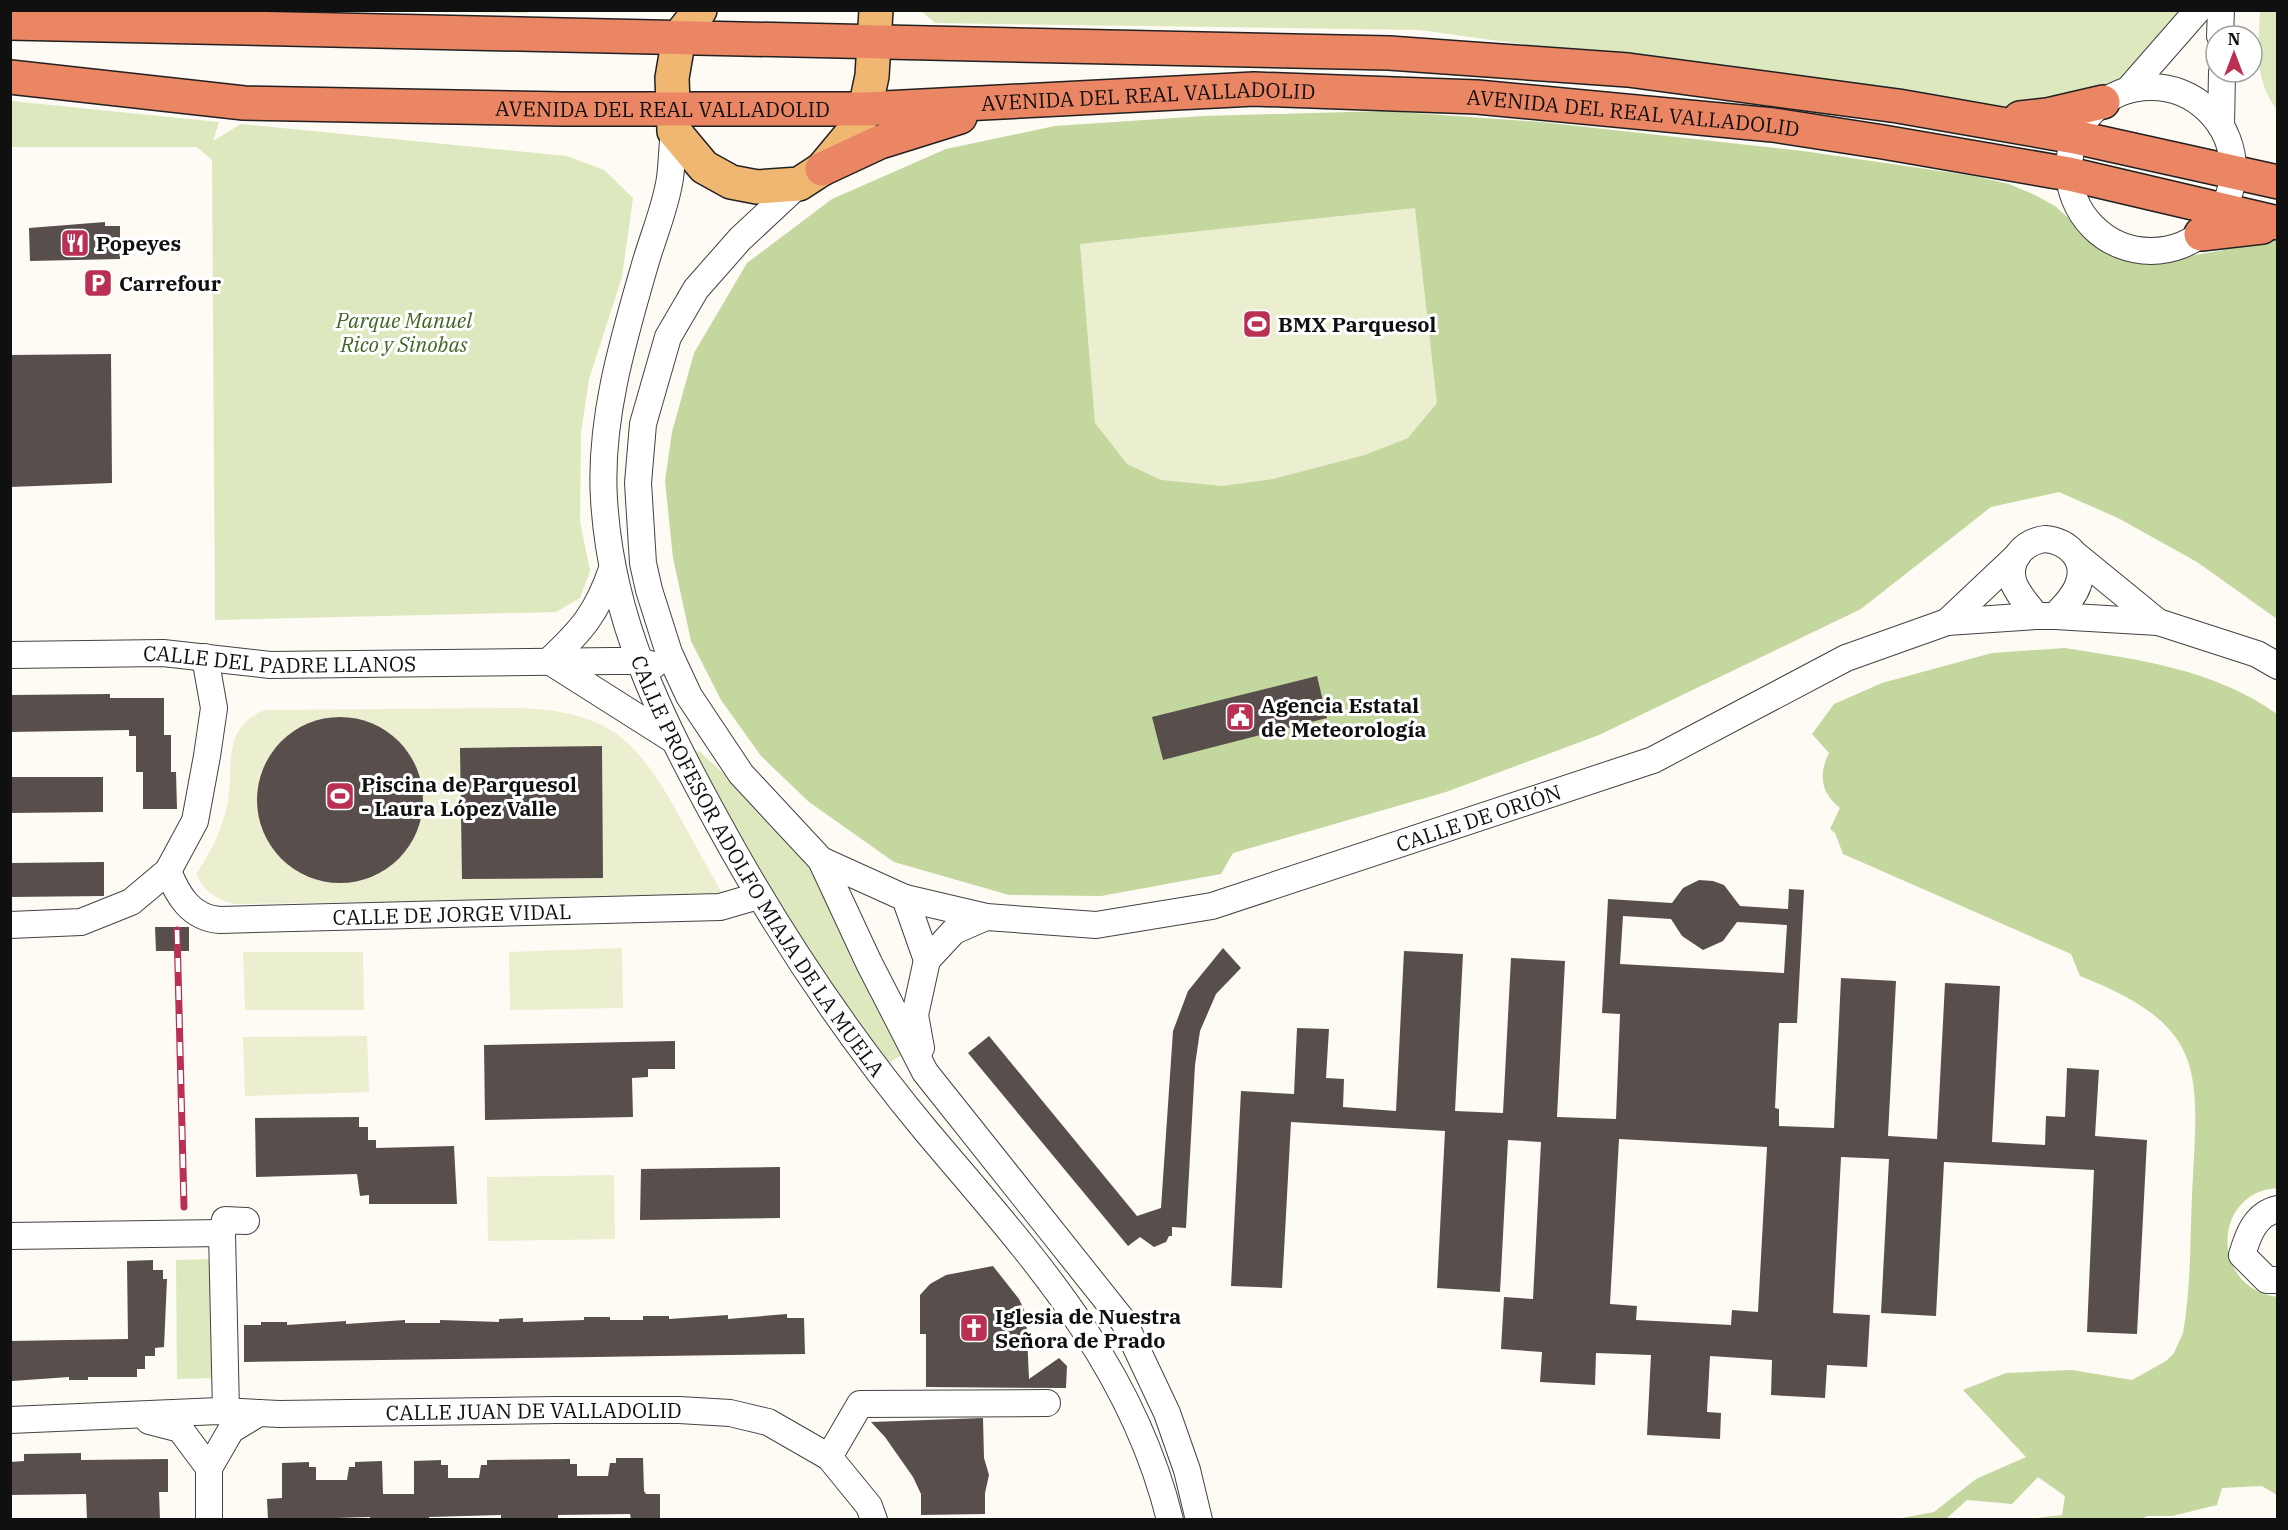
<svg xmlns="http://www.w3.org/2000/svg" width="2288" height="1530" font-family="'IBM Plex Serif',serif">
<style>
.green{fill:#dde8bf}
.forest{fill:#c4d79f}
.pitch{fill:#ebefd0}
.building{fill:#584f4d;fill-rule:evenodd}
.lines{fill:none;stroke-linecap:round;stroke-linejoin:round}
.minor-casing{stroke:#434343;stroke-width:28}
.major-casing{stroke:#212121;stroke-width:36}
.highway-casing{stroke:#212121;stroke-width:36}
.minor{stroke:#fff;stroke-width:26}
.major{stroke:#f0b772;stroke-width:33}
.highway{stroke:#eb8665;stroke-width:33}
.rail-casing{stroke:#b93053;stroke-width:7}
.rail{stroke:#fff;stroke-width:4.5;stroke-dasharray:14;stroke-linecap:butt}
.labels{text-anchor:middle;dominant-baseline:central;stroke-width:6;stroke-linejoin:round;paint-order:stroke}
.street-label{font-size:21px;fill:#101010;stroke:#fff}
.poi-label{font-size:21px;font-weight:bold;fill:#101010;stroke:#fff;text-anchor:start}
.park-label{font-size:21px;font-style:italic;fill:#3f6523;stroke:#fff}
</style>
<rect width="100%" height="100%" fill="#fefaf4"/>
<!-- green -->
<g class="green">
<path d="M526,11L527,13L367,11L526,10Z"/>
<path d="M921,11H2181L2119,81L2072,97L2001,111L1420,30L935,23Z"/>
<path d="M2260,11H2277V110C2254,80 2258,47 2260,11Z"/>
<path d="M11,101L219,122L213,141L241,124L567,156L604,170L633,198L622,277L589,379L581,433L580,521L590,571L580,598L556,612L215,620L212,160L197,147H11Z"/>
<path d="M699,751L761,808L816,874L873,1002L903,1054L889,1063L817,968L768,892L692,753Z"/>
<path d="M214,1259L217,1378L177,1379L176,1260Z"/>
</g>
<!-- forest -->
<g class="forest">
<path d="M1385,111L1541,122L1803,151L1974,176L2009,184L2035,195L2055,206L2102,248L2120,258L2140,262H2155L2224,250L2256,238L2277,241V619L2197,562L2118,518L2059,492L1991,507L1861,609L1599,735L1446,792L1233,853L1221,874L1101,896L1009,895L894,862L809,802L761,756L721,700L691,641L673,558L665,481L672,432L694,353L747,263L832,199L946,149L1055,126L1204,116Z"/>
<path d="M2065,648C2140,660 2214,669 2277,714V1188C2212,1192 2210,1288 2277,1297V1495L2262,1486L2222,1488L2217,1505L2172,1516H2147L2140,1520L2028,1519L2062,1515L2065,1496L2038,1477L2012,1504L1967,1500L1946,1519H1896L1934,1512L1976,1479L2026,1457L1963,1390L2006,1373L2072,1370L2132,1380L2166,1361L2174,1353L2183,1333C2191,1288 2190,1241 2192,1196C2198,1072 2210,1027 2080,976L2071,954L1843,854L1835,833L1830,829L1840,808C1821,793 1818,775 1829,753L1812,734L1834,704L1882,683L1992,653Z"/>
</g>
<!-- pitch -->
<g class="pitch">
<path d="M1415,208L1437,403L1408,438L1365,455L1273,479L1222,486L1161,480L1127,464L1095,423L1080,244Z"/>
<path d="M521,708C610,712 637,740 678,814C693,841 708,868 723,895L721,898L233,904C214,898 205,891 196,874C210,853 222,831 227,806C235,768 220,727 265,710Z"/>
<path d="M622,948L623,1008L510,1010L509,952Z"/>
<path d="M243,952H363L364,1010H245Z"/>
<path d="M367,1036L369,1092L245,1096L243,1037Z"/>
<path d="M614,1175L615,1239L488,1241L487,1177Z"/>
</g>
<!-- building -->
<g class="building">
<path d="M105,222V226H120V259L30,261L29,228Z"/>
<path d="M111,354L112,483L10,487V355Z"/>
<path d="M1317,676L1327,718L1163,760L1152,717Z"/>
<path d="M110,694V698H164V735H171V772H176L177,809H143V772H136V736H129V730L10,732V695Z"/>
<circle cx="340" cy="800" r="83"/>
<path d="M602,746L603,878L462,879L460,748Z"/>
<path d="M10,777H103V812L10,813Z"/>
<path d="M104,862V896L10,897V863Z"/>
<path d="M1699,880L1713,881L1724,885L1740,906L1788,909L1789,889L1804,890L1797,1023H1779L1775,1108L1779,1109V1126L1834,1128L1841,978L1896,981L1888,1136L1937,1139L1945,983L2000,986L1992,1142L2045,1145L2046,1116L2065,1117L2067,1068L2099,1070L2095,1136L2147,1140L2137,1334L2087,1332L2094,1170L1944,1162L1936,1316L1881,1313L1889,1159L1841,1157L1833,1313L1870,1315L1867,1367L1827,1365L1825,1398L1771,1395L1772,1360L1710,1356L1707,1412L1721,1413L1720,1439L1647,1435L1651,1355L1596,1353L1595,1385L1540,1382L1542,1352L1501,1349L1504,1297L1533,1299L1541,1142L1508,1140L1500,1292L1437,1288L1445,1131L1291,1122L1282,1288L1231,1286L1241,1091L1294,1094L1297,1028L1329,1029L1326,1078L1344,1079L1343,1107L1396,1111L1404,951L1463,954L1455,1111L1503,1113L1511,958L1565,961L1557,1117L1616,1119L1620,1014L1602,1013L1608,899L1672,903L1683,888ZM1623,916L1671,919L1682,936L1703,950L1723,941L1737,922L1787,925L1784,973L1620,964ZM1619,1139L1767,1147L1758,1312L1732,1310L1731,1325L1636,1320L1637,1306L1610,1304Z"/>
<path d="M155,927H189V951H156Z"/>
<path d="M1223,948L1241,968L1216,994L1200,1031L1195,1065L1186,1228L1172,1227V1236H1169L1166,1242L1154,1247L1140,1237L1128,1246L968,1053L989,1036L1137,1216L1161,1208L1173,1031L1188,991Z"/>
<path d="M675,1041V1069H648V1077L632,1078L633,1117L485,1120L484,1045Z"/>
<path d="M359,1117V1127H368V1140H376V1148L454,1146L457,1204H369V1195L360,1196L357,1174L256,1177L255,1118Z"/>
<path d="M780,1167V1218L640,1220L641,1169Z"/>
<path d="M153,1260V1270H163V1279H167L164,1347L155,1348V1356H145V1369H137V1377H88V1380H69V1377L12,1381L10,1341L128,1339L127,1261Z"/>
<path d="M993,1266L1019,1299L1026,1314L1029,1379L1059,1358L1067,1366L1066,1388L926,1387V1334H920V1295L930,1284L946,1275Z"/>
<path d="M787,1314V1318H804L805,1354L244,1362V1325H261V1322H287V1325L346,1321V1324L405,1320V1323H440V1320L499,1322V1319L523,1318V1322L584,1320V1317H610V1320H643V1316H669V1319L728,1315V1319Z"/>
<path d="M983,1418L984,1458L989,1475L985,1493V1514L921,1515V1494L913,1477L885,1437L871,1422Z"/>
<path d="M81,1453V1460L168,1459V1492H159L160,1520H87L86,1494L10,1495V1462L24,1461V1454Z"/>
<path d="M616,1458H643L644,1491L646,1494H660V1520H631L630,1514L558,1515V1520H501V1515L429,1517V1520H370V1517L268,1520L267,1499L282,1498V1463L309,1462V1467H316V1480H347L349,1467H355V1462L382,1461L383,1494H414V1461L441,1460V1465H448V1478H479L481,1465H487V1460L570,1459V1464H577V1476H608L610,1463H616Z"/>
</g>
<g class="lines">
<!-- minor casing -->
<g class="minor-casing">
<g id="minor">
<path d="M2220,36L2221,10"/>
<circle cx="2151" cy="169" r="82"/>
<path d="M2128,90L2198,10"/>
<path d="M2221,126L2222,72"/>
<path id="s1" d="M674,131C672,147 672,163 670,178C666,206 654,234 646,261C624,337 599,419 604,499C611,620 660,717 717,821C777,931 847,1036 927,1132C1029,1253 1131,1361 1170,1520"/>
<path d="M799,184L740,239L696,289L668,337L643,424L638,483L643,563L649,590L669,653L689,696L741,774L821,860L869,963L925,1072L1124,1322L1167,1413L1187,1470L1199,1520"/>
<path d="M2045,539C2068,541 2088,560 2078,585C2074,597 2064,606 2055,616H2036C2029,606 2019,596 2014,584C2006,561 2023,542 2045,539Z"/>
<path d="M2076,555L2158,622"/>
<path d="M2055,616L2158,622L2257,654L2278,666"/>
<path d="M1947,622L2017,556"/>
<path id="s2" d="M10,655L163,653L270,665L612,661H638L654,665"/>
<path d="M549,661L672,739"/>
<path d="M549,661C582,630 597,613 612,569"/>
<path id="s3" d="M821,860L905,898L986,917L1096,925L1212,906L1653,760L1846,658L1947,622L2036,616"/>
<path id="s4" d="M168,871C178,896 191,918 220,920L720,907L758,896"/>
<path d="M905,898L927,960"/>
<path d="M10,925L81,922L131,902L168,871L195,821L207,756L214,708L205,657"/>
<path d="M921,1048L915,1015L927,960L954,931L986,917"/>
<path d="M2278,1209C2255,1214 2248,1235 2242,1255L2267,1280H2278"/>
<path d="M10,1236L222,1233"/>
<path d="M226,1411L222,1233L225,1220L246,1221"/>
<path id="s5" d="M10,1420L219,1411L279,1414L556,1410H679L730,1413L768,1422L829,1457L869,1506L874,1520"/>
<path d="M149,1421L180,1429L209,1468"/>
<path d="M829,1457L860,1404L1047,1403"/>
<path d="M209,1520V1468L231,1430L259,1413"/>
</g>
</g>
<!-- major casing -->
<g class="major-casing">
<path id="major" d="M700,10L679,37L672,78L674,131L704,167L731,182L757,187L799,184L822,169L857,127L865,109L872,76L876,10"/>
</g>
<!-- highway casing -->
<g class="highway-casing">
<g id="highway">
<path d="M10,23L1389,53L1628,70L1898,106L2075,137L2278,182"/>
<path id="s6" d="M10,77L244,103L563,109H865L1254,89L1477,97L1773,125L1883,142L2069,174L2278,223"/>
<path d="M2020,118L2047,115L2103,102"/>
<path d="M822,169L880,142L960,117"/>
<path d="M2201,234L2262,227"/>
</g>
</g>
<!-- minor -->
<use href="#minor" class="minor"/>
<!-- major -->
<use href="#major" class="major"/>
<!-- highway -->
<use href="#highway" class="highway"/>
<!-- rail casing -->
<g class="rail-casing">
<path id="rail" d="M177,930L184,1207"/>
</g>
<!-- rail -->
<use href="#rail" class="rail"/>
</g>
<!-- icons -->
<defs>
<g id="restaurant-square" transform="scale(1.5)"><rect x="-9" y="-9" width="18" height="18" rx="4" fill="#b93053" stroke="#fff"/><path d="M-5-6h1v4h1v-4h1v4h1v-4h1v5L-1.5 .5V6h-2V.5L-5-1ZM5-6V6H3V1.5H1.5Q1.5-4 5-6Z" fill="#fff"/></g>
<g id="parking-square" transform="scale(1.5)"><rect x="-9" y="-9" width="18" height="18" rx="4" fill="#b93053" stroke="#fff"/><path d="M-3.5-5.5H1a3.5 3.5 0 0 1 0 7H-1V5.5H-3.5ZM-1-3.4V-.6H.8a1.4 1.4 0 0 0 0-2.8Z" fill="#fff"/></g>
<g id="stadium-square" transform="scale(1.5)"><rect x="-9" y="-9" width="18" height="18" rx="4" fill="#b93053" stroke="#fff"/><path d="M0-5a6.5 5 0 1 0 0 10a6.5 5 0 1 0 0-10ZM-3.5-1.8h7v3.6h-7Z" fill="#fff"/></g>
<g id="civic-square" transform="scale(1.5)"><rect x="-9" y="-9" width="18" height="18" rx="4" fill="#b93053" stroke="#fff"/><path d="M-.6-6.5H3V-4.5H.6V-3L4-1V1h2V6H-6V1h2V-1L-.6-3ZM-1.2 2.5V6h2.4V2.5Z" fill="#fff"/></g>
<g id="church-square" transform="scale(1.5)"><rect x="-9" y="-9" width="18" height="18" rx="4" fill="#b93053" stroke="#fff"/><path d="M-1.2-6h2.4v3.5h3.3v2.4h-3.3V6h-2.4V-.1h-3.3v-2.4h3.3Z" fill="#fff"/></g>
</defs>
<g fill-rule="evenodd">
<use href="#restaurant-square" x="75" y="243"/>
<use href="#parking-square" x="98" y="283"/>
<use href="#stadium-square" x="1257" y="324"/>
<use href="#civic-square" x="1240" y="717"/>
<use href="#stadium-square" x="340" y="796"/>
<use href="#church-square" x="974" y="1328"/>
</g>
<g class="labels">
<!-- street labels -->
<g class="street-label">
<text stroke="none"><textPath href="#s6" startOffset="1140">AVENIDA DEL REAL VALLADOLID</textPath></text>
<text stroke="none"><textPath href="#s6" startOffset="654">AVENIDA DEL REAL VALLADOLID</textPath></text>
<text stroke="none"><textPath href="#s6" startOffset="1626">AVENIDA DEL REAL VALLADOLID</textPath></text>
<text stroke="none"><textPath href="#s2" startOffset="270">CALLE DEL PADRE LLANOS</textPath></text>
<text stroke="none"><textPath href="#s3" startOffset="684">CALLE DE ORIÓN</textPath></text>
<text stroke="none"><textPath href="#s1" startOffset="780">CALLE PROFESOR ADOLFO MIAJA DE LA MUELA</textPath></text>
<text stroke="none"><textPath href="#s4" startOffset="308">CALLE DE JORGE VIDAL</textPath></text>
<text stroke="none"><textPath href="#s5" startOffset="524">CALLE JUAN DE VALLADOLID</textPath></text>
</g>
<!-- poi labels -->
<g class="poi-label">
<text x="96" y="243">Popeyes</text>
<text x="119" y="283">Carrefour</text>
<text x="1278" y="324">BMX Parquesol</text>
<text x="1261" y="705">Agencia Estatal<tspan x="1261" dy="24">de Meteorología</tspan></text>
<text x="361" y="784">Piscina de Parquesol<tspan x="361" dy="24">- Laura López Valle</tspan></text>
<text x="995" y="1316">Iglesia de Nuestra<tspan x="995" dy="24">Señora de Prado</tspan></text>
</g>
<!-- park labels -->
<g class="park-label">
<text x="404" y="320">Parque Manuel<tspan x="404" dy="24">Rico y Sinobas</tspan></text>
</g>
</g>
<!-- border -->
<rect width="2288" height="1530" fill="none" stroke="#101010" stroke-width="24"/>
<!-- north arrow -->
<g transform="translate(2234 54)"><circle r="28" fill="#ffffff" stroke="#9f9f9f" stroke-width="1.5"/>
<path d="M0-4.5L10 22L0 15L-10 22Z" fill="#b93053"/>
<text y="-9" font-size="16" font-weight="bold" text-anchor="middle" fill="#101010">N</text>
</g>
</svg>
